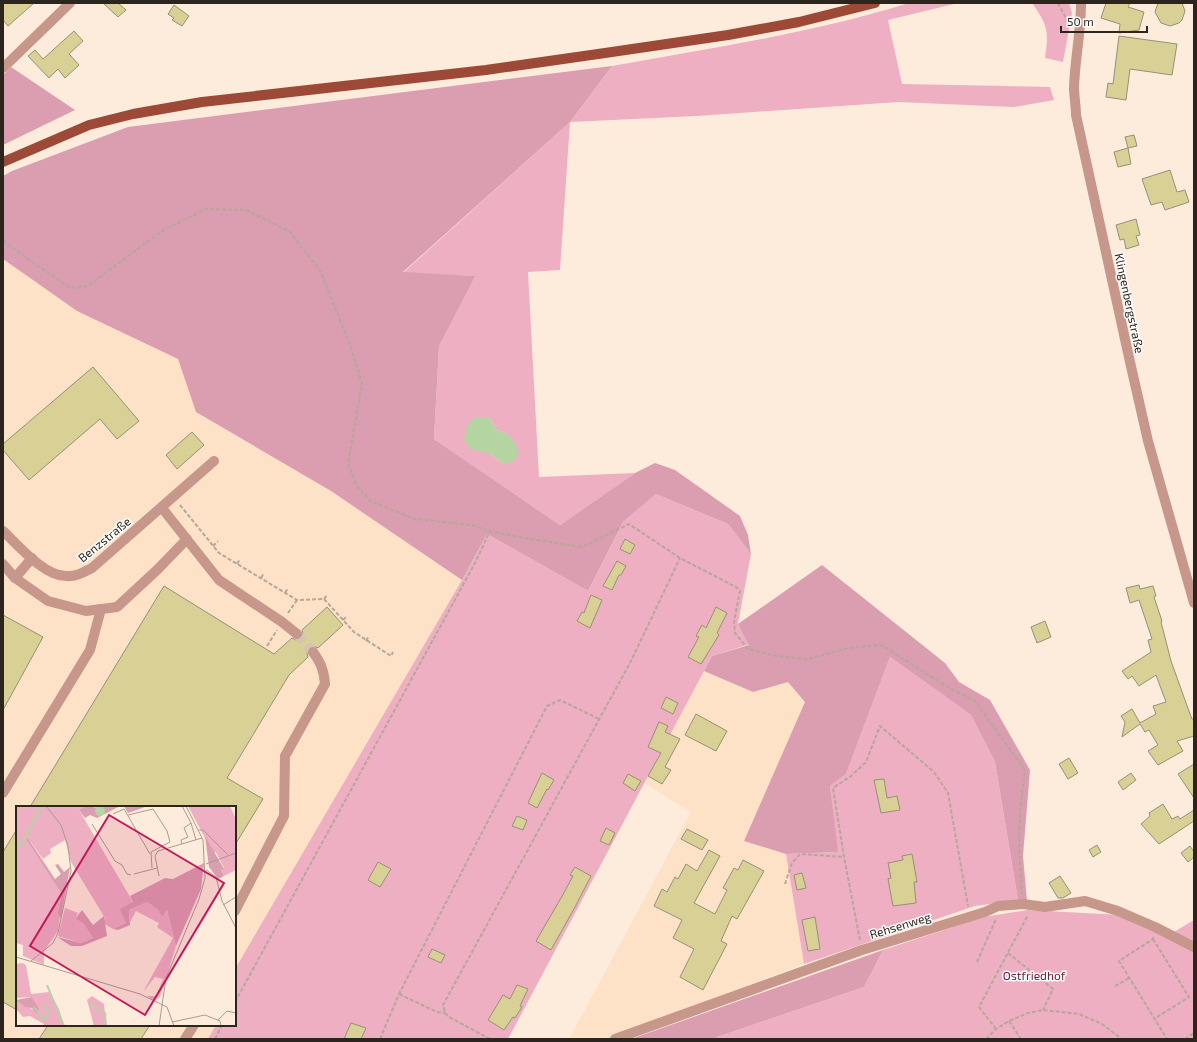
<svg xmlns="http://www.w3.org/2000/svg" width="1197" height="1042" font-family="'Exo 2',sans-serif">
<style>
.built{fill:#fde2c7}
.green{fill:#edafc1;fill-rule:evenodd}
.forest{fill:#db9db0}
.water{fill:#b4d5a2}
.building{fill:#d9d096;stroke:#959178}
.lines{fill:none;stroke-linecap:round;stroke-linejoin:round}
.minor-tunnel{stroke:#d3c4b5;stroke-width:10;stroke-dasharray:10 5;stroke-linecap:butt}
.path{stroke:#b5a89a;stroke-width:2;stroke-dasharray:4 2;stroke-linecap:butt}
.minor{stroke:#c7978b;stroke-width:10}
.major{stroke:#9d4937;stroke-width:10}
.labels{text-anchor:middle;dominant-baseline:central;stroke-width:3;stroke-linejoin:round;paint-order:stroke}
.street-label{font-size:12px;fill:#2c251d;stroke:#fdfdfd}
.park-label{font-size:12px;fill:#631b38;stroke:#fdfdfd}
.inset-river{fill:none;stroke:#b4d5a2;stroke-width:2}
.inset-road{fill:none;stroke:#a99c8f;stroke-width:1}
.view{fill:#c2185b;fill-opacity:0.15;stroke:#c2185b;stroke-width:2}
.inset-edge{fill:none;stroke:#2c251d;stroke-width:2}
</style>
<rect width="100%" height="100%" fill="#fdecdb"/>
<!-- built -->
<g class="built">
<path d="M3,259L77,311L178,359L196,412L331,491L462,580L235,969V807H17V1025H216L208,1039H3Z"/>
<path d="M704,671L753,692L788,682L805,702L744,841L786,854L804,964L608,1039H569L691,812L644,783Z"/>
</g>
<!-- green -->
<g class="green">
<path d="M909,3H958L888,20L902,84L1050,87L1054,100L1014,107L898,102L697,116L570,122L560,270L528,272L539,477L635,473L560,525L434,439L439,346L474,276L403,273L570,122L612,66C712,48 812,33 909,3ZM489,418L497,430L508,434L504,464L490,454Z"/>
<path d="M1032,3H1069L1072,13L1063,62L1045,58C1049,31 1048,26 1032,3Z"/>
<path d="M656,494L728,524L751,554L738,624L750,644L712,656L508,1039H208L216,1025H235V969L462,580L487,534L588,591L623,522Z"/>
<path d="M890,657L971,715L995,762L1018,900L975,906L804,964L786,854L837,852L830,786L846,774Z"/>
<path d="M1028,910L1140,916L1174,932L1194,920V1039H716L717,1037L864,987L883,950L984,917Z"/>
</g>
<!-- forest -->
<g class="forest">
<path d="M612,66L570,122L403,272L475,276L439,346L434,439L560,525L635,473L655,463L675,470L740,516L748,535L751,554L728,524L656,494L623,522L588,591L487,534L462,580L331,491L196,412L178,359L77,311L3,259V176L12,171L128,127Z"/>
<path d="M11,67L75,110L3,145V75Z"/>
<path d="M822,565L945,663L959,682L990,700L1030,770L1023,856L1027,901L1018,900L995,762L971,715L890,657L846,774L830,786L838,852L786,854L744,841L805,702L788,682L753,692L704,671L712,656L749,645L738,624Z"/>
<path d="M883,950L864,987L717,1037L716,1039H631Z"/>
</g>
<!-- water -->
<path class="water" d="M475,417L489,418L497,430L508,434L518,448L516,460L504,464L490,454L471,449L464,440L467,426Z"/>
<!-- building -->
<g class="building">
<path d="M3,3H34L8,26L3,20Z"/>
<path d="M103,3H118L126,10L118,17Z"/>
<path d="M1106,3H1130L1128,7L1144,12L1139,30L1119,33L1120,24L1101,18Z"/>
<path d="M1158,3H1182L1185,11L1182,20L1179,23L1170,26L1161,23L1155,12Z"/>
<path d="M174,5L189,16L182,26L172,20L174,18L168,14Z"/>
<path d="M74,31L83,41L69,54L79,65L65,78L58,69L49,78L28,56L35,50L43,59Z"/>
<path d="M1119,36L1177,44L1172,75L1130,69L1126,100L1106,97L1108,83L1113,84Z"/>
<path d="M1134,135L1137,146L1128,148L1125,137Z"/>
<path d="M1128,148L1131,164L1118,167L1114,152Z"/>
<path d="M1170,170L1177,192L1185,190L1189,202L1165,210L1162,202L1151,205L1142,179Z"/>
<path d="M1136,219L1140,235L1136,236L1139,245L1126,249L1124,239L1120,240L1116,225Z"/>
<path d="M93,367L139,421L117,439L100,419L29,480L3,450V444Z"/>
<path d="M192,432L204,445L177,469L166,455Z"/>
<path d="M625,539L635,545L630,554L620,549Z"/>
<path d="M617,561L626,566L621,575H619L612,590L603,586Z"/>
<path d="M1139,585L1140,589L1153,586L1156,596L1154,597L1162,621L1161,622L1171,661L1190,714L1192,719H1194V736L1177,741L1183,751L1158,765L1148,751L1158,745L1149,730L1145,732L1140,724L1122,737L1125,722L1121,716L1132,709L1140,723L1156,714L1153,706L1166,702L1156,675L1139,686L1132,676L1128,679L1122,671L1151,652L1148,640L1152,639L1139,600L1130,603L1126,588Z"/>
<path d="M164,586L274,654L292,638L296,640L302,638L303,635L302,630L327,607L343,625L318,648L313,646L307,649V653L308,657L289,675L227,778L263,799L235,845V807H30Z"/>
<path d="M591,595L602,600L590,628L577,621L582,612L584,613Z"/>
<path d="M716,607L727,613L717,633L719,635L701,664L688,657L699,637L696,636L702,625L706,628Z"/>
<path d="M3,615L43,637L3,710Z"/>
<path d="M1045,621L1051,637L1037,643L1031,627Z"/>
<path d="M666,697L678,703L673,714L661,708Z"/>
<path d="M696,714L727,731L716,751L685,735Z"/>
<path d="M659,722L668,726L665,732L680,739L665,767L671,770L662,784L648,776L661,753L648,747Z"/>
<path d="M1069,758L1078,773L1068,779L1059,764Z"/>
<path d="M1194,764V798L1178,774Z"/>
<path d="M542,773L554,780L548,790L547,789L537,808L528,803Z"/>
<path d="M1131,773L1136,780L1123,790L1118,782Z"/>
<path d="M628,774L641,781L635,791L623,783Z"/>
<path d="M884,779L887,798L897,796L900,810L881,813L874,780Z"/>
<path d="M1163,804L1172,819L1178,816L1180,819L1194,810V821L1159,844L1141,824L1150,816L1149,813Z"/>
<path d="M517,816L527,820L523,830L512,826Z"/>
<path d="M606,828L615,833L609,845L600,841Z"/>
<path d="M17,829V1010L3,1002V852Z"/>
<path d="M687,829L708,840L702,850L681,839Z"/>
<path d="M1097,845L1101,852L1093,857L1089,850Z"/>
<path d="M1190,846L1194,852V857L1188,862L1181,853Z"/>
<path d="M709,850L720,856L694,903L715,914L727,890L723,888L734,868L738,870L743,860L764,871L737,919L732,916L721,941L727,944L703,990L680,977L694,949L673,938L682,920L654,906L662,889L667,892L675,877L678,879L686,864L697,871Z"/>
<path d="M912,854L917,882H914L916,903L893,906L888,879L891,878L888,863L903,860L902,856Z"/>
<path d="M378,862L391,869L380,887L368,880Z"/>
<path d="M575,867L591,876L575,907L551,950L536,941L561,898L573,876L570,875Z"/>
<path d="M802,873L806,888L797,890L794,875Z"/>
<path d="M1060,876L1071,893L1063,898H1058L1049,883Z"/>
<path d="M815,917L820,949L808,951L802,920Z"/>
<path d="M432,949L445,955L441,963L428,957Z"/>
<path d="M517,985L528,989L520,1006L522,1007L515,1018L513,1017L504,1030L488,1020L503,995L510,999Z"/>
<path d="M351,1023L366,1028L361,1039H344Z"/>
<path d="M48,1025H150L141,1039H39Z"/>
</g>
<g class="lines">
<!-- minor-tunnel -->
<path class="minor-tunnel" d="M297,634L313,652"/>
<!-- path -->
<g class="path">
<path d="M1058,3L1069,24"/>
<path d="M3,240L7,244L70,288L88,286L162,231L206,209L246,210L289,231L320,270L350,345L362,383L348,464L357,486L370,501L415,519L472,525L490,531L518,537L582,547L629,524L680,558L736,587L740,591L734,622L735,633L748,649L776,656L808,659L849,648L881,645L948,687L975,701L1025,770L1020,812L1019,849L1022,894"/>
<path d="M180,505L219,553L297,600L324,599L354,632L391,656L393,652"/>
<path d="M213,546L218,541"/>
<path d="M237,564L240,559"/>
<path d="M261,578L264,573"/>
<path d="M285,593L288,588"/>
<path d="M324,599L327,595"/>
<path d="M288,613L297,600"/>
<path d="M343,620L346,617"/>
<path d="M366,641L369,636"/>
<path d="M267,646L277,630"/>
<path d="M785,884L792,863L800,854L844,857"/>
<path d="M1153,937V939L1119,961L1167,1039"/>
<path d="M1153,939L1189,997L1154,1019"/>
<path d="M860,940L844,857L833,788L851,776L866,762L880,726L934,772L948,793L968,906"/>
<path d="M1008,953L1053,989L1043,1010"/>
<path d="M977,962L996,919"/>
<path d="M1115,986L1129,978"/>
<path d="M399,994L437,1012L445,1013"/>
<path d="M235,1002L475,563L490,531"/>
<path d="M1009,1021L1021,1039"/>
<path d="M996,1029L979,1007L1028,915"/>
<path d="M215,1039L222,1025"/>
<path d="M380,1039L399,994L547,706L560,700L599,719"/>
<path d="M490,1039L449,1017L445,1013L443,1005L631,661L680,558"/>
<path d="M986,1039L996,1029L1009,1021L1028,1013L1043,1010L1079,1014L1102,1024L1122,1039"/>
<path d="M1185,1039L1194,1033"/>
</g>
<!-- minor -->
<g class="minor">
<path d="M1081,3C1081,31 1075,59 1074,87C1074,96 1076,106 1076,115L1130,362L1148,441L1194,603"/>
<path d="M3,68L70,3"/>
<path d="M162,508L219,580L282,622L297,634"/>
<path d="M3,531C18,545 44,576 66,576C76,577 84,572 92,568L214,461"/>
<path d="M3,564L15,578L48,601L86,611L117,607L157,570L187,539"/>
<path d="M15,578L32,558"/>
<path d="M3,793L90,650L101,609"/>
<path d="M235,911L284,816L285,756L325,684C324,671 321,663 313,652"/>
<path d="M185,1039L194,1025"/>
<path d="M615,1039L862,950L985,912L998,906L1023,904L1045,907L1085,901L1118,911L1155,927L1194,947"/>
</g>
<!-- major -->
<path class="major" d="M3,162L89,125L133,114L202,102L486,70L605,53L728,35L799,22L875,3"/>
</g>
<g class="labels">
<!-- street labels -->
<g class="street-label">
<text transform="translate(1130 303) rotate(78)">Klingenbergstraße</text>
<text transform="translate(104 539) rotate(-39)">Benzstraße</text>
<text transform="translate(900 925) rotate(-17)">Rehsenweg</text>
</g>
<!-- park labels -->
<g class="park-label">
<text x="1034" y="975">Ostfriedhof</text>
</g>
</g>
<!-- overview -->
<g transform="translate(16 806)">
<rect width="220" height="220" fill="#fdecdb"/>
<path d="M0,0H69L63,4L117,96L109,111L110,117L97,123L87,117L89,112L55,56L49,34L34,43L35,47L27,53L11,31L10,33L47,88L42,125L28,145V159L7,150V139L0,137ZM172,0H214L220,13V64L208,70L205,64L208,62L200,46L197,47ZM131,96L141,103L146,111L151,104L160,140L144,191L138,195L131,190H140L147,173L139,171L127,186L157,132L141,121L143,117L120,105L114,116L113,104ZM49,102L62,107L59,113L67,117L77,132L65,137L42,130ZM6,157L10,159L15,188L33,186L43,203L48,220H27L28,218L14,210L7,211L0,203V194L18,204L23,202L16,191L0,192V158ZM76,190L88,198L90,219L78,220L71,194Z" fill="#edafc1"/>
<path d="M69,0L84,2L82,0H104L81,12L74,9L69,12L63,4ZM108,0H132L112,7ZM189,30L208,63L205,64L208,70L202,73L193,61ZM11,31L39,73L45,68L39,59L42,58L48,66L54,61L45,112L42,107L46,88L10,33ZM188,57L185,83L160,140L151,104L146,111L141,103L131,96L113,104L114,119L102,124L97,123L110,117L104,103L117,96L114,90L149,72L157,73ZM66,104L77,119L88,110L91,130L66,140H55L41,131L65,137L77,132L67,117L59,113ZM16,191L23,202L21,208L16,202L9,201L0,194Z" fill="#db9db0"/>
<path d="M79 5a5 5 0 1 1 10 0a5 5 0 1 1-10 0Z" fill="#b4d5a2"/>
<path class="inset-river" d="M0,43L10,31L24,2M31,179L48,220M73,197L89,207L90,219M18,201L28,214L33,207L27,198"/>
<path class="inset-road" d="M166,0L175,17M97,8L108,3L134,48M112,9L137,3L151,25L154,36L135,46L136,62M76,18L99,55L106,59L111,68L115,69M183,24H187L213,50M166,38L165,34L172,31L168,22L175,17L180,34M190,58L220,47M190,64L200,71L206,95L220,122M118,68L141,62M143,70L139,50L142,45L186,32M207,99L220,91M0,151L124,188L151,201L158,220M15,155L37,137L42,127L55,65L52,40L45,19L30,0M202,214L211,205L220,207M156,216L189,209L204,215L205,220M143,220L150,172L183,93L189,72L187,34L170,0"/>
<path class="view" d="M93,9L208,77L129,209L14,140Z"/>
<rect width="220" height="220" class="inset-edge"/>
</g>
<!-- border -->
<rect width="1197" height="1042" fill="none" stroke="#2c251d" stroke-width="8"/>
<!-- scale -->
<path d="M1061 26v6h86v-6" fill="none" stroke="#2c251d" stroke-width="2"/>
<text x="1067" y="26" font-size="12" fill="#2c251d" stroke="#fdfdfd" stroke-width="3" paint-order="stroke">50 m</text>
</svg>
